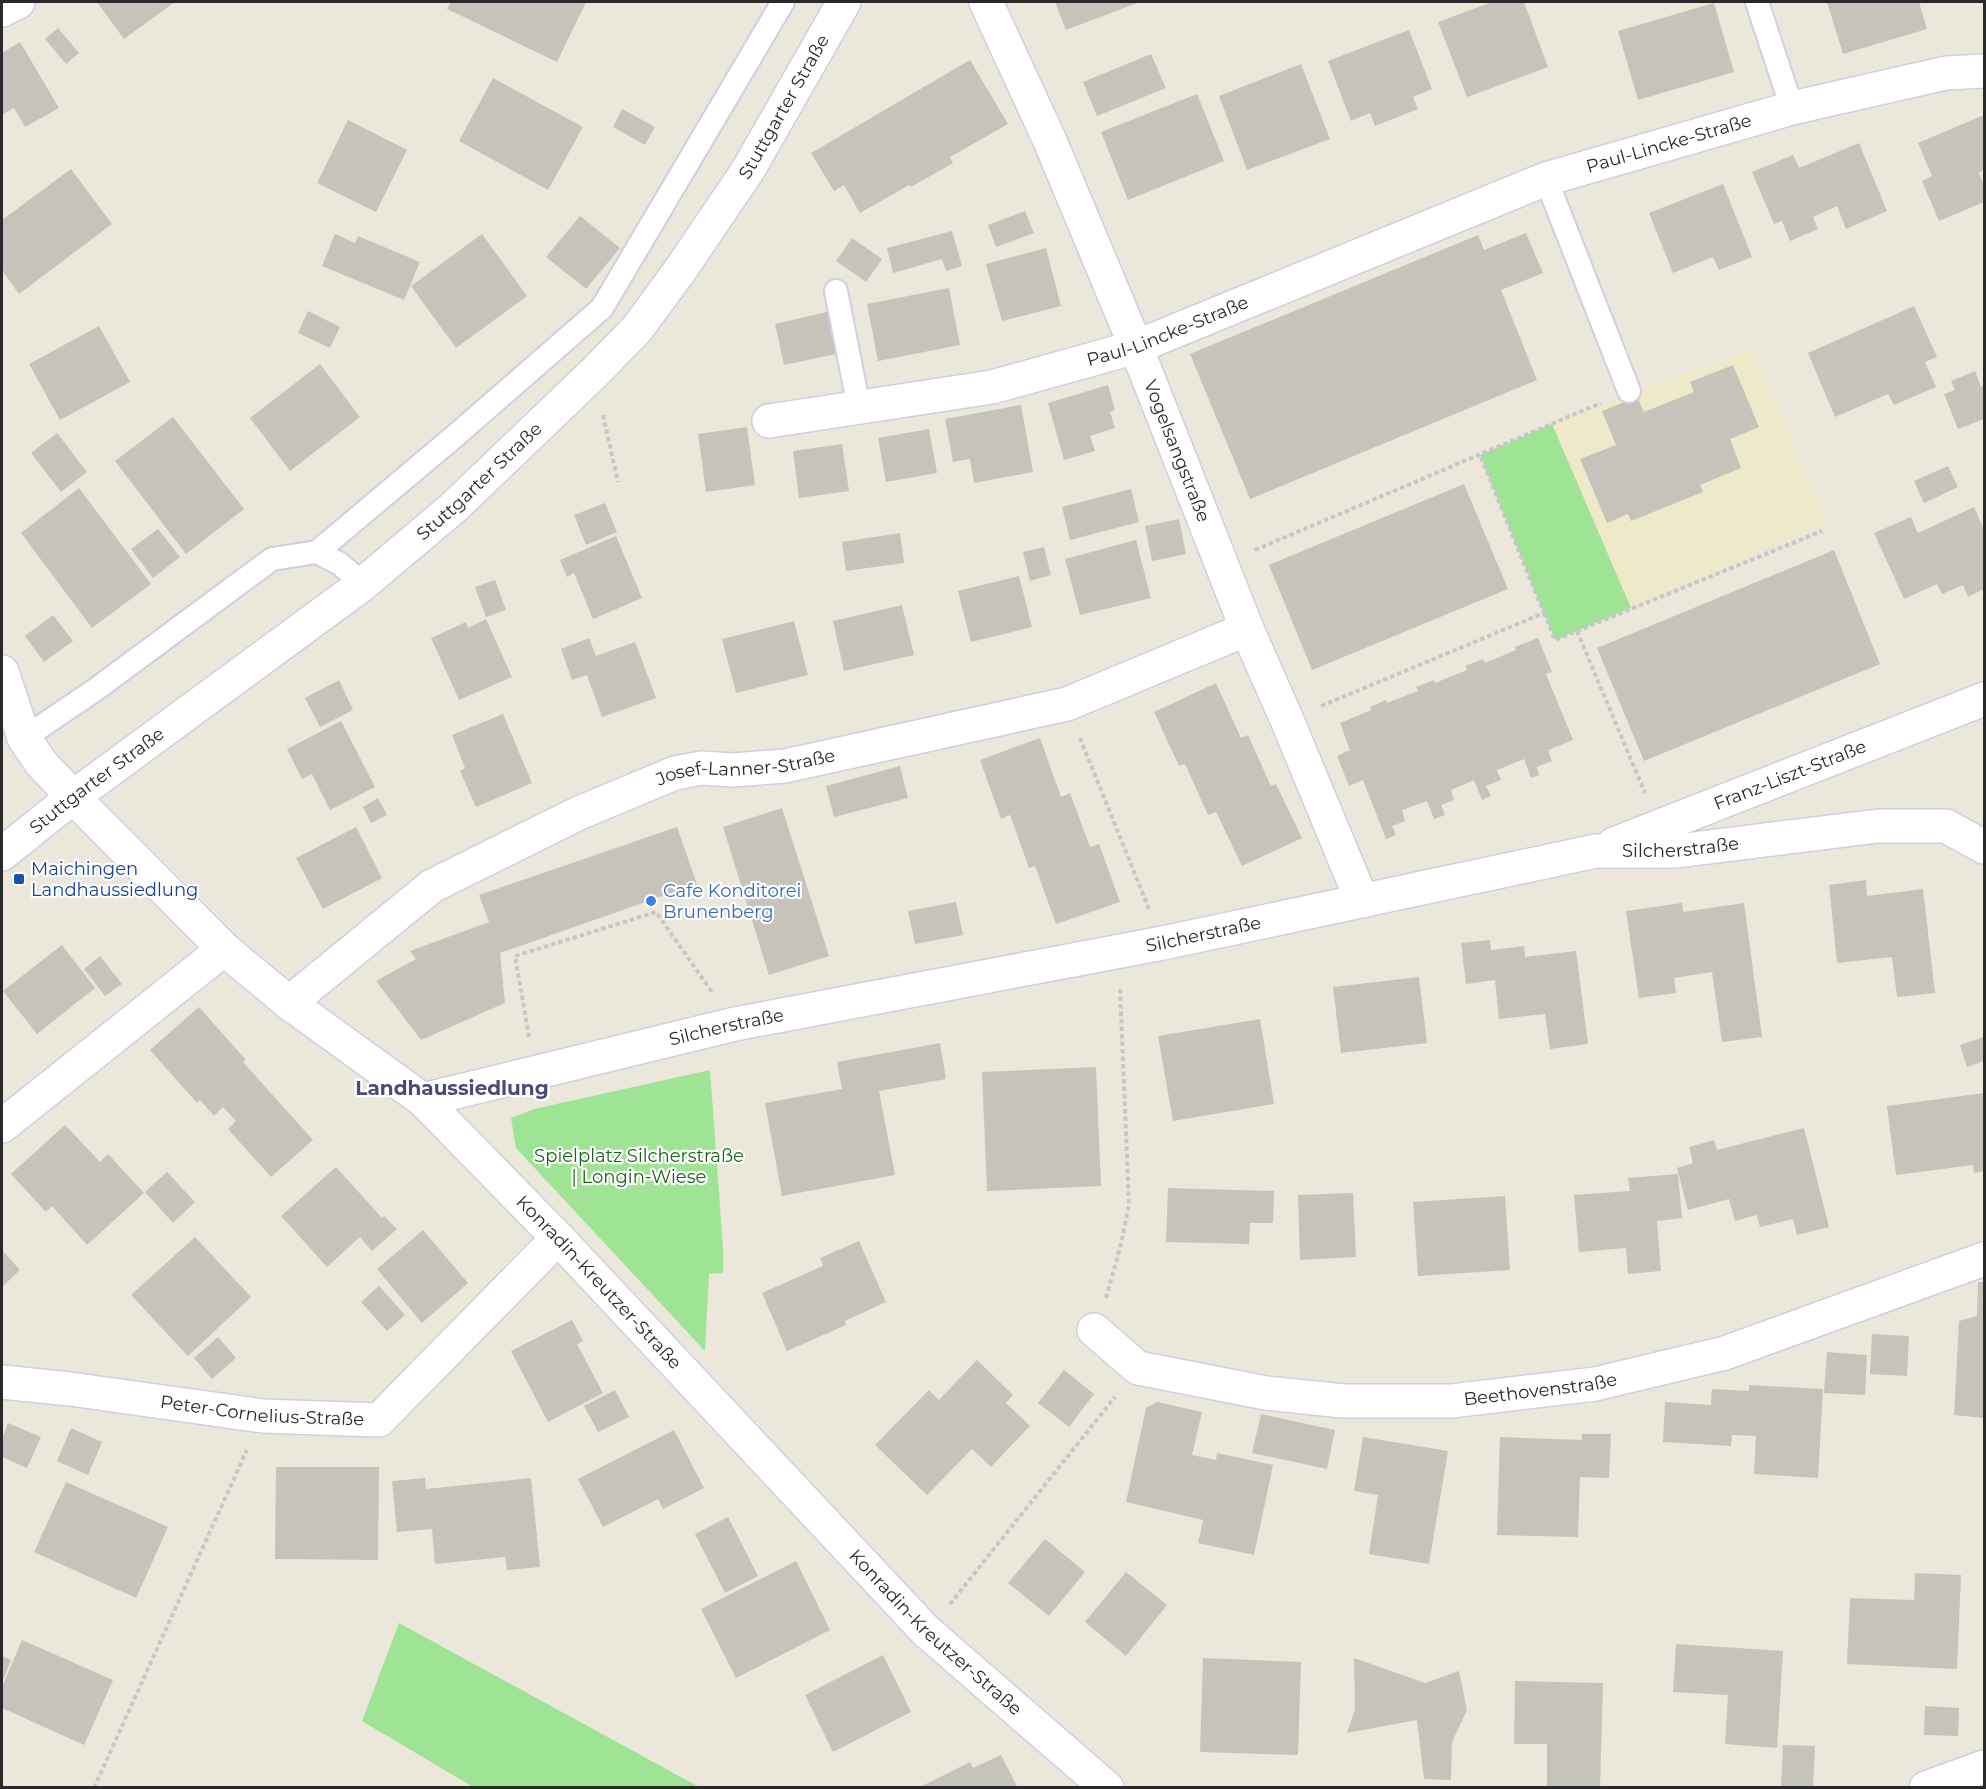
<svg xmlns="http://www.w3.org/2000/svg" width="1986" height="1789" font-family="Montserrat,sans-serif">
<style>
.education{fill:#eee9c8}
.green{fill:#9fe395}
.building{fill:#c6c4ba}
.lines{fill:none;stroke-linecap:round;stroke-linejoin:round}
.lane-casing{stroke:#cfcfe2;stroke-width:26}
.street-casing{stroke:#cfcfe2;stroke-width:36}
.secondary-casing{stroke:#cfcfe2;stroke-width:36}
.path{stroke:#c7c7c7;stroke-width:4;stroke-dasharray:4.5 3;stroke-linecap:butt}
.lane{stroke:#fff;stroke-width:22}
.street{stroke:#fff;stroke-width:33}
.secondary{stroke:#fff;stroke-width:33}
.transit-dot{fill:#1a4fb4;stroke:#fff;stroke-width:2}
.shop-dot{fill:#3f7fe0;stroke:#fff;stroke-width:2}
.labels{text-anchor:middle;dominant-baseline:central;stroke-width:4.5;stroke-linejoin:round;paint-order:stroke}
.street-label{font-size:18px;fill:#292929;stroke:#fff}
.transit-label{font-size:18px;fill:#164399;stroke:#fff;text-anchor:start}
.shop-label{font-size:18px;fill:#366cbe;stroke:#fff;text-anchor:start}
.park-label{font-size:18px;fill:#186619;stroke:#fff}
.neighbourhood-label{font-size:20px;font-weight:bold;fill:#4a497a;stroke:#fff}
</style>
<rect width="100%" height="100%" fill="#ebe7da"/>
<!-- education -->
<path class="education" d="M1752,348L1828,522L1631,608L1552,424Z"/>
<!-- green -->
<g class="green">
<path d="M1552,424L1631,608L1555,640L1480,455Z"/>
<path d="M710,1070L723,1247V1273L709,1274L705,1351L516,1148L511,1118L534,1109Z"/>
<path d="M399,1623L699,1787H473L362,1721Z"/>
</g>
<!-- building -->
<g class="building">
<path d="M97,2H175L124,39Z"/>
<path d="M451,2H586L557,62L447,9Z"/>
<path d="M1055,2H1140L1066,30Z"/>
<path d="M1492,2H1524L1548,67L1467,97L1438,22Z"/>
<path d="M1827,2H1919L1927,29L1843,54Z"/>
<path d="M1714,3L1734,72L1638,100L1618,31Z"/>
<path d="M58,28L79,53L66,64L45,39Z"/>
<path d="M1409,30L1432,89L1413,97L1418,109L1375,126L1370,113L1351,121L1328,61Z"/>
<path d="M20,42L59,108L25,127L14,108L2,115V53Z"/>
<path d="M1151,54L1166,88L1097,116L1083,82Z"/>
<path d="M970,60L1008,124L950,157L953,163L911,187L909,185L860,213L844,185L834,191L811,153Z"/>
<path d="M1301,64L1330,139L1247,170L1219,96Z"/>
<path d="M493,78L583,127L548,190L459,141Z"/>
<path d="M1197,94L1224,161L1128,200L1101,132Z"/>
<path d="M622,109L655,127L645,145L613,127Z"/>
<path d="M1984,115V170L1979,173L1984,186V202L1939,221L1922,181L1932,176L1918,143Z"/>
<path d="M348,120L407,150L376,212L317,183Z"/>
<path d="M1859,143L1887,211L1846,229L1837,206L1813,217L1818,229L1790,241L1782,221L1774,224L1752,172L1793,155L1799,168Z"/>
<path d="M71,169L112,224L19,294L2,270V220Z"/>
<path d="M1723,184L1752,257L1719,270L1713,257L1673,273L1649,213Z"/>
<path d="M1025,211L1034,233L996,247L988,225Z"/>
<path d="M580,216L620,248L586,289L546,257Z"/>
<path d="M952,231L962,266L946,271L942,259L893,273L887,248Z"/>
<path d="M1526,233L1543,273L1501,290L1537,380L1250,499L1190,354L1478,235L1484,250Z"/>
<path d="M335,234L355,243L358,236L420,262L404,300L322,266Z"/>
<path d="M482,234L527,296L456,348L411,286Z"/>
<path d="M852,238L882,259L866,282L836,261Z"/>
<path d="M1046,248L1061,306L1002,321L986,264Z"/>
<path d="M949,288L960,345L878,361L867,304Z"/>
<path d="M1914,306L1937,357L1925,362L1936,387L1894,405L1888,394L1835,417L1808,353Z"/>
<path d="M308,311L340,327L330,348L298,333Z"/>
<path d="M827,312L836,354L784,365L775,324Z"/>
<path d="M99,326L130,382L60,420L29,364Z"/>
<path d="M320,364L360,417L290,471L250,418Z"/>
<path d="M1733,365L1759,427L1730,439L1741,468L1700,485L1703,492L1631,521L1628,514L1607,523L1580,459L1616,445L1602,411L1637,397L1644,412L1694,392L1690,382Z"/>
<path d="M1975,371L1981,387L1984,385V419L1958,429L1944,394L1955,390L1951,381Z"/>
<path d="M1108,385L1115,410L1110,412L1115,428L1090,436L1095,451L1064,460L1048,403Z"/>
<path d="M1021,405L1033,472L974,483L970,459L953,462L945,419Z"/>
<path d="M173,417L244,509L186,554L115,461Z"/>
<path d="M747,427L755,485L706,492L698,434Z"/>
<path d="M929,429L937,473L886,482L878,438Z"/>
<path d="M57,433L87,472L61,492L31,453Z"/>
<path d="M842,444L849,491L799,498L793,451Z"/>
<path d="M1948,466L1958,487L1924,503L1914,481Z"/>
<path d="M1464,484L1508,589L1312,670L1269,565Z"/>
<path d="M79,488L151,584L92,628L21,533Z"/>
<path d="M1131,489L1139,522L1070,540L1062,507Z"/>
<path d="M605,503L617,532L586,545L574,515Z"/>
<path d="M1974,507L1984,530V589L1968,597L1963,585L1942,594L1937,584L1904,599L1874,533L1911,517L1918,533Z"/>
<path d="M1179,519L1186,554L1152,561L1145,526Z"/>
<path d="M158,529L180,557L153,578L131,549Z"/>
<path d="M900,533L904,563L846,571L842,542Z"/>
<path d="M616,536L642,598L593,619L574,573L567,577L560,560Z"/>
<path d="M1136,540L1151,598L1080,615L1065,559Z"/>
<path d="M1044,547L1051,575L1030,581L1023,552Z"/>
<path d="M1834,550L1880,664L1644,761L1597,648Z"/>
<path d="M1019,576L1032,627L971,642L958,591Z"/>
<path d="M495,580L506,610L486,617L475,587Z"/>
<path d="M902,605L914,655L844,671L833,621Z"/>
<path d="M53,615L73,641L44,662L25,636Z"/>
<path d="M486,619L512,677L459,700L431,638L466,622L468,628Z"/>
<path d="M794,621L808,675L736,693L722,639Z"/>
<path d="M589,638L596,656L635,642L656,698L602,717L587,675L572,680L561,649Z"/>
<path d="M1538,638L1552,672L1546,674L1573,740L1548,750L1552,761L1537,767L1539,775L1531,778L1524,759L1497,770L1501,780L1486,786L1491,796L1482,800L1474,780L1451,790L1454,800L1441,805L1445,815L1434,819L1427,801L1402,810L1405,821L1392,826L1396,835L1386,839L1363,780L1349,786L1337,756L1350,750L1340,723L1371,710L1370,707L1386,700L1387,703L1418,691L1416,687L1434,680L1435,683L1467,670L1465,666L1483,659L1485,663L1516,650L1515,647Z"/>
<path d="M339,680L353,710L320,727L305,698Z"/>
<path d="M1216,683L1241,738L1248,735L1271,786L1276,784L1302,838L1242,866L1216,812L1208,815L1185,764L1179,766L1154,712Z"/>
<path d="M503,714L532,783L476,807L460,771L465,768L452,735Z"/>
<path d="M341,721L375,787L330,810L312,774L302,779L287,749Z"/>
<path d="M1040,738L1061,797L1070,793L1090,847L1099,844L1120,902L1056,924L1035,866L1029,868L1010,815L1001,819L980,760Z"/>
<path d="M900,766L908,798L834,817L826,786Z"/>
<path d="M378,798L387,815L371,823L363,807Z"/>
<path d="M782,808L829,956L769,975L723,827Z"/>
<path d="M356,827L382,878L323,909L296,858Z"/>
<path d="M677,827L697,884L500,953L505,1003L421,1040L376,981L416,959L410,951L489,922L479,895Z"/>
<path d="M1866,880L1867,896L1923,889L1935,993L1897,997L1892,957L1837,963L1829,885Z"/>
<path d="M956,902L963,935L915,944L908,911Z"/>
<path d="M1682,903L1683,912L1744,903L1762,1037L1722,1042L1712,972L1674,978L1676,993L1639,998L1626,911Z"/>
<path d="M1490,940L1491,950L1524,946L1525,957L1576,951L1588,1044L1550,1049L1545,1014L1499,1019L1495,980L1466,984L1461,943Z"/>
<path d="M62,945L95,988L37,1034L3,991Z"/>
<path d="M100,956L122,984L105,996L84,969Z"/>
<path d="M1419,977L1427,1043L1341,1053L1333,987Z"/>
<path d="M199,1007L246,1060L243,1062L313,1140L271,1177L228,1129L236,1121L223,1107L214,1116L200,1100L197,1103L150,1050Z"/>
<path d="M1260,1019L1274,1104L1173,1121L1158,1036Z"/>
<path d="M1984,1037V1061L1967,1067L1960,1045Z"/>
<path d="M940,1043L946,1079L879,1091L895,1175L782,1196L765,1103L842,1089L837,1062Z"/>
<path d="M1096,1067L1101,1186L987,1191L982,1072Z"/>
<path d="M1984,1093V1171L1974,1173L1973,1165L1896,1175L1887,1106Z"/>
<path d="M65,1125L100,1162L108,1154L144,1193L87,1245L52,1206L46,1212L11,1174Z"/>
<path d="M1804,1128L1829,1227L1797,1235L1793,1219L1760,1227L1757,1215L1735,1221L1729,1199L1688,1210L1677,1168L1693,1163L1689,1147L1714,1140L1717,1150Z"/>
<path d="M336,1167L382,1218L384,1216L397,1229L372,1251L360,1237L327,1267L281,1216Z"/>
<path d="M167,1172L195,1202L173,1223L145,1192Z"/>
<path d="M1678,1174L1682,1218L1657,1221L1661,1271L1628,1274L1626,1248L1579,1252L1574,1195L1630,1191L1628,1178Z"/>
<path d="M1168,1188L1274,1191L1273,1223H1250L1249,1244L1166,1242Z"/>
<path d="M1353,1193L1356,1257L1300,1260L1298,1195Z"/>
<path d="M1505,1196L1510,1270L1418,1276L1413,1202Z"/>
<path d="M423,1230L468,1283L422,1323L377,1269Z"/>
<path d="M195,1237L251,1297L188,1356L131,1295Z"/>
<path d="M859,1241L886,1302L845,1321L846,1325L787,1351L762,1293L823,1266L820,1258Z"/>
<path d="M2,1250L20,1270L2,1287Z"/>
<path d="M1978,1282H1984V1418L1954,1415L1959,1321L1977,1316Z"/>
<path d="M379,1286L405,1315L387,1331L361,1302Z"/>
<path d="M572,1320L583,1341L577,1344L603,1393L548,1422L511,1351Z"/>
<path d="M1872,1334L1909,1336L1907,1376L1870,1374Z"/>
<path d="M218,1337L236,1358L212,1379L194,1358Z"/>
<path d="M1827,1352L1867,1355L1865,1395L1824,1393Z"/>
<path d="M977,1360L1013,1395L1006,1403L1030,1426L991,1467L972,1449L927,1495L875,1445L929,1390L939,1400Z"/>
<path d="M1064,1370L1094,1394L1069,1427L1038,1403Z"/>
<path d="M1749,1385L1823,1389L1818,1478L1754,1474L1756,1436L1732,1435L1731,1446L1663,1442L1665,1402L1711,1405L1712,1389L1749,1391Z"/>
<path d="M615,1390L629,1417L598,1432L584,1406Z"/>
<path d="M1157,1402L1202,1412L1192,1455L1216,1460L1217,1453L1273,1465L1254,1555L1198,1543L1203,1520L1126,1502L1146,1408Z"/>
<path d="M1261,1414L1335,1430L1327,1469L1252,1453Z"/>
<path d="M8,1423L41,1437L27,1468L2,1457V1439Z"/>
<path d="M71,1428L102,1442L88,1475L57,1461Z"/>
<path d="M674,1430L704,1488L663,1509L658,1499L603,1527L578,1479Z"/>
<path d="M1582,1434H1611L1609,1478L1580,1477L1578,1537L1497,1535L1500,1437L1582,1440Z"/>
<path d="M1363,1437L1448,1451L1429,1564L1369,1554L1378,1495L1354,1491Z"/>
<path d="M276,1467H379L378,1560L275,1559Z"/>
<path d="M425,1478L426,1489L531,1478L540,1567L507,1570L505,1557L435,1564L432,1529L397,1532L392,1481Z"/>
<path d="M66,1482L168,1527L136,1598L34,1552Z"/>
<path d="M728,1517L758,1576L725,1593L695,1534Z"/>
<path d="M1045,1539L1085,1572L1049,1616L1008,1583Z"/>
<path d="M796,1561L830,1630L736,1678L701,1609Z"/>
<path d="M1126,1572L1167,1605L1126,1656L1085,1622Z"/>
<path d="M1915,1573L1961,1575L1957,1669L1847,1664L1850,1598L1914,1600Z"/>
<path d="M22,1640L113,1680L84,1745L2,1708V1687Z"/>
<path d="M1676,1644L1783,1651L1777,1748L1725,1744L1728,1695L1673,1692Z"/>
<path d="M883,1655L911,1712L833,1752L805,1695Z"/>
<path d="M2,1656L11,1660L2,1683Z"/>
<path d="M1203,1658L1301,1662L1298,1755L1200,1752Z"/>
<path d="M1354,1658L1425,1683L1459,1671L1467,1710L1452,1742L1451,1780L1424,1779L1417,1720L1347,1733L1355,1709Z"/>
<path d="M1515,1681L1603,1683L1600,1788L1547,1787V1744H1514Z"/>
<path d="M1925,1706L1959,1708L1958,1736L1924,1735Z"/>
<path d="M1783,1745L1815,1746L1813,1788L1781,1787Z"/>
<path d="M1001,1755L1018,1788H918L970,1762L973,1768Z"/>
</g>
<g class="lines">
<!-- lane casing -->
<g class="lane-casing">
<g id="lane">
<path d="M1757,2L1792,108"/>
<path d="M1546,179L1629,391"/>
<path d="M836,291L859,408"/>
<path d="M317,552L340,564L363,584"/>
<path d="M24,738L95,690L272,559L317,552L455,436L602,308L783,2"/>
</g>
</g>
<!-- street casing -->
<g class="street-casing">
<g id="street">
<path id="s1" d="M986,2L1050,141L1136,347L1247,629L1287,720L1362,901"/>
<path d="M2,10L18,2"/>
<path id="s2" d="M769,421L992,387L1136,347L1546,179L1792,108L1946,73L1984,71"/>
<path id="s3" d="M2,672L24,738L41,763L73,797L224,949L289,1003L423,1100L558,1238L926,1631L1107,1788"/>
<path id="s4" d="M1614,844L1984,699"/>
<path id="s5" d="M289,1003L432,886L579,813L675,773L702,768L733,770L785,766L1067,704L1247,629"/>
<path id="s6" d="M423,1100L735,1024L1163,943L1596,851H1677L1878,826H1946L1984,847"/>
<path d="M2,1126L224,949"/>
<path id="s7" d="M1094,1330L1138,1368L1266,1393L1343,1401H1452L1595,1384L1725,1353L1984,1259"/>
<path id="s8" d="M2,1382L70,1389L263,1416L379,1420L558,1238"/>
<path d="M1926,1788L1984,1767"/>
</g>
</g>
<!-- secondary casing -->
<g class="secondary-casing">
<g id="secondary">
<path id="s9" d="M2,854L73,797L363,584L453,508L594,373L637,329L681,269L748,170L844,2"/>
</g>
</g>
<!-- path -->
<g class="path">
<path d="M603,415L618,482"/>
<path d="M1255,550L1601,403"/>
<path d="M1544,613L1555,640L1822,531"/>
<path d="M1577,631L1645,793"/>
<path d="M1321,706L1544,613L1480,455"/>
<path d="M1080,738L1149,909"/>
<path d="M529,1037L515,956L656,912L712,992"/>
<path d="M1106,1298L1121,1244L1129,1205L1120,988"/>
<path d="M950,1604L1115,1397"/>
<path d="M94,1788L247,1450"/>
</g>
<!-- lane -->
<use href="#lane" class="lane"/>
<!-- street -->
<use href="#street" class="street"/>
<!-- secondary -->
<use href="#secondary" class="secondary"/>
</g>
<!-- markers -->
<rect class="transit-dot" x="13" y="873" width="12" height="12" rx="3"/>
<circle class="shop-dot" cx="651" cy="901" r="6"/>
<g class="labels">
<!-- street labels -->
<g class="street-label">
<text stroke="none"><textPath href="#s9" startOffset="1092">Stuttgarter Straße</textPath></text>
<text stroke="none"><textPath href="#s2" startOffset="946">Paul-Lincke-Straße</textPath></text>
<text stroke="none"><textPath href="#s2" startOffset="410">Paul-Lincke-Straße</textPath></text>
<text stroke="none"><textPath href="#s1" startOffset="488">Vogelsangstraße</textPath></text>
<text stroke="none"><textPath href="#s9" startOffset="606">Stuttgarter Straße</textPath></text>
<text stroke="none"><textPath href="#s5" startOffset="524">Josef-Lanner-Straße</textPath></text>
<text stroke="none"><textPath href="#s4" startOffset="189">Franz-Liszt-Straße</textPath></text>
<text stroke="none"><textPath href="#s9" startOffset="120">Stuttgarter Straße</textPath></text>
<text stroke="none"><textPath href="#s6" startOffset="1284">Silcherstraße</textPath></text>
<text stroke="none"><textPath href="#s6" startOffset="798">Silcherstraße</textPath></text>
<text stroke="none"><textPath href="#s6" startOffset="312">Silcherstraße</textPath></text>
<text stroke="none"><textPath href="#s3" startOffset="864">Konradin-Kreutzer-Straße</textPath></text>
<text stroke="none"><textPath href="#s7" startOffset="464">Beethovenstraße</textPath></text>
<text stroke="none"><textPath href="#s8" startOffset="262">Peter-Cornelius-Straße</textPath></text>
<text stroke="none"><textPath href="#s3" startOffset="1350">Konradin-Kreutzer-Straße</textPath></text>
</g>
<!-- transit labels -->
<g class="transit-label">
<text x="31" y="869">Maichingen<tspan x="31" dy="21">Landhaussiedlung</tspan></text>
</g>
<!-- shop labels -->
<g class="shop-label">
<text x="663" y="891">Cafe Konditorei<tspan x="663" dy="21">Brunenberg</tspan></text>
</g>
<!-- park labels -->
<g class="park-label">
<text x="639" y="1156">Spielplatz Silcherstraße<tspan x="639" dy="21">| Longin-Wiese</tspan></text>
</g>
<!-- neighbourhood labels -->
<g class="neighbourhood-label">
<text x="452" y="1088">Landhaussiedlung</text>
</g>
</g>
<!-- border -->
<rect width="1986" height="1789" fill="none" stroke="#292929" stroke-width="6"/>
</svg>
